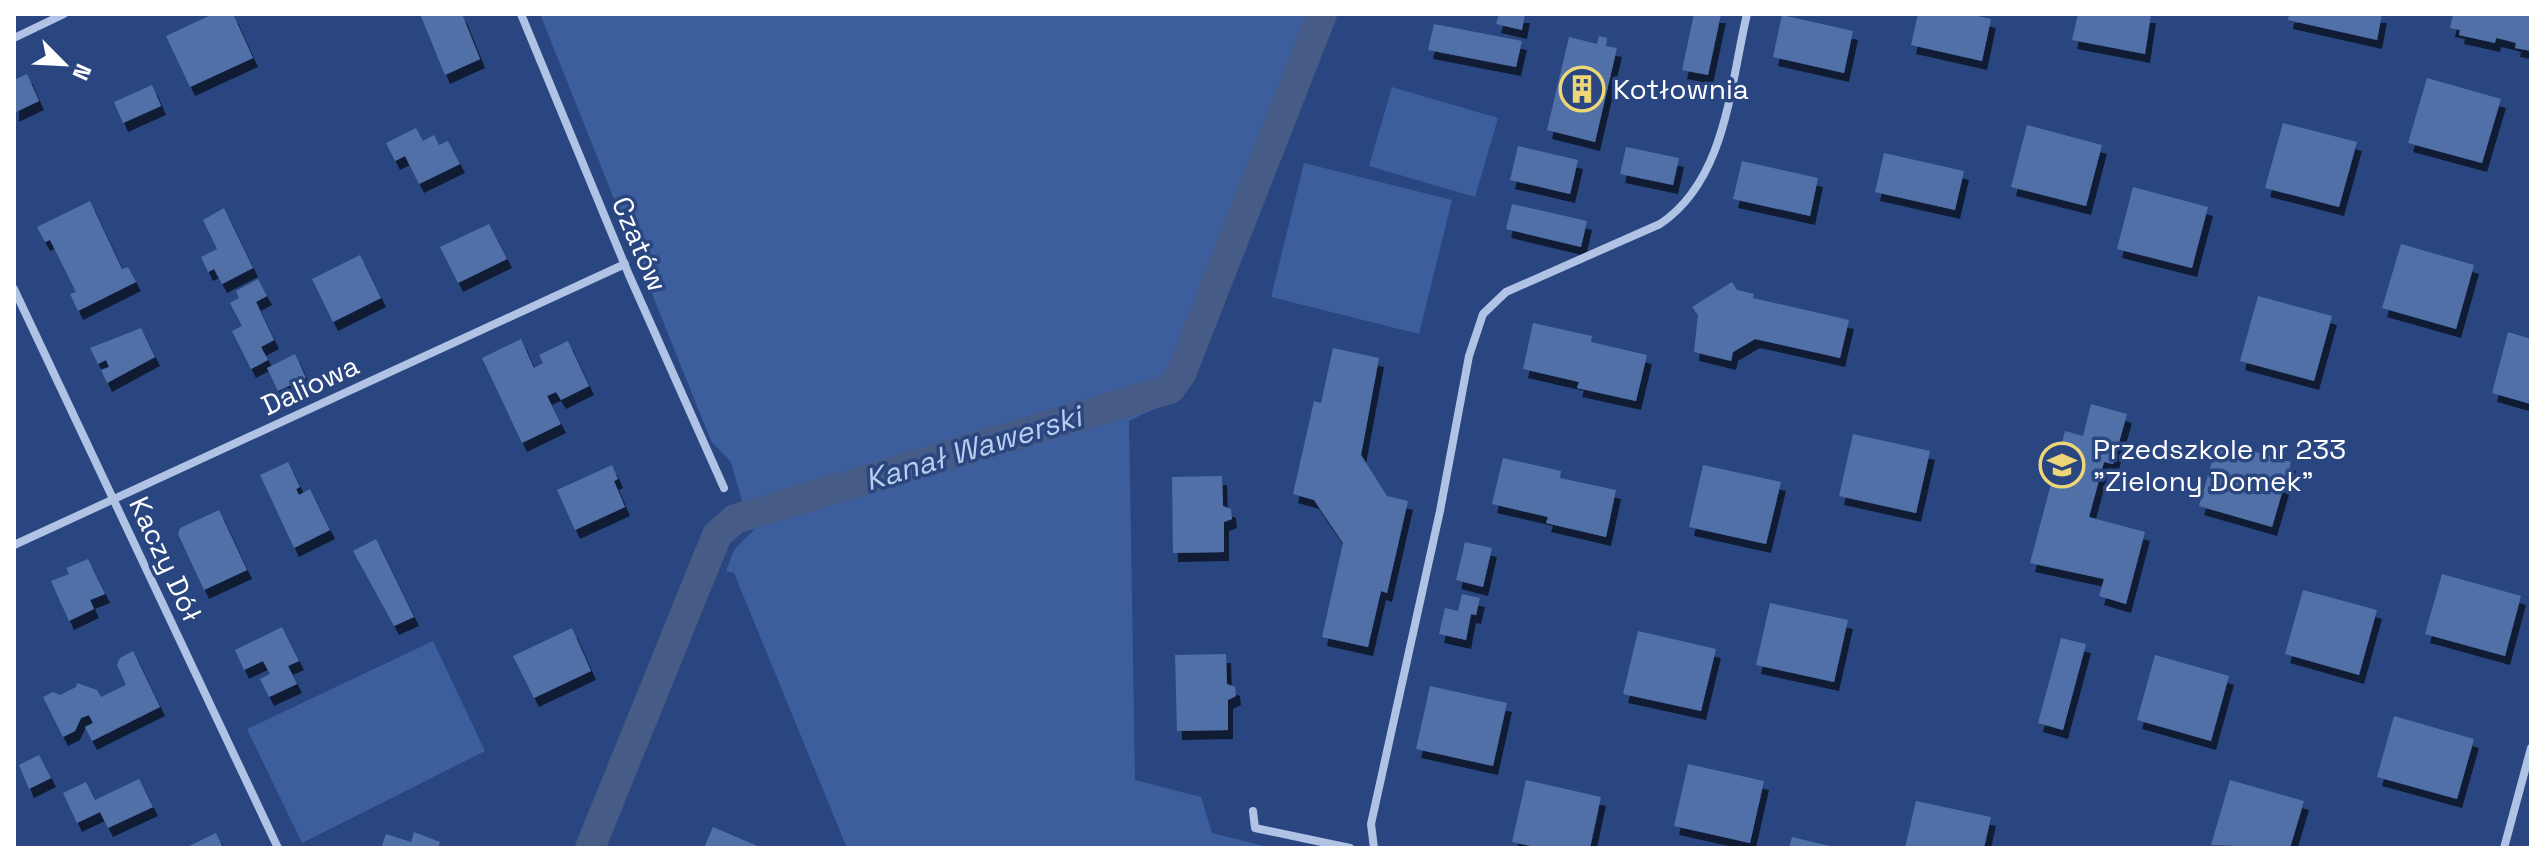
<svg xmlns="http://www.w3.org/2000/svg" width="2545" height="862" font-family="'Space Grotesk',sans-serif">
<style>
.green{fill:#3d5e9d}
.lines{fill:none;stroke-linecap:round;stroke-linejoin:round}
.canal{stroke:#465b85;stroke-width:30}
.building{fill:#516fa8;filter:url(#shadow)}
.minor{stroke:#b0c3e5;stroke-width:8}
.labels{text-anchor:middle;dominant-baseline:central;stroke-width:7;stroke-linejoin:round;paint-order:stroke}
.poi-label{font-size:28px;fill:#fff;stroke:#294680;text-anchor:start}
.street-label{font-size:28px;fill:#fff;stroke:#294680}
.water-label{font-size:30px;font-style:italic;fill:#bbcded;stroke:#294680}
</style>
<defs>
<filter id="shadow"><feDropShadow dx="5" dy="9" stdDeviation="0" flood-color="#0009"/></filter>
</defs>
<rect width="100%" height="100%" fill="#294680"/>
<!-- green -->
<g class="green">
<path d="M540,14H1312L1197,314L1217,318C1191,383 1194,391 1129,421L1135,780L1201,797L1212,833L1272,848H847L734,573L726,571L734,550L758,526L744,508L731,462L711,441Z"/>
<path d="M1392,87L1498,118L1475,197L1369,166Z"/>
<path d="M1304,163L1452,200L1419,334L1271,297Z"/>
<path d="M433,641L485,751L302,843L247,729Z"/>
</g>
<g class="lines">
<!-- canal -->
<path class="canal" d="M590,848L717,535L735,519L1170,389L1181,374L1322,14"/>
</g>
<!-- building -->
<g class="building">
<path d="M213,14H233L253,58L190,87L166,36Z"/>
<path d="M420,14H462L480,59L445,75Z"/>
<path d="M1499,14H1525L1522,30L1496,24Z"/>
<path d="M1694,14H1721L1708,75L1682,70Z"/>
<path d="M1918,14H1968L1991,19L1982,61L1911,45Z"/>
<path d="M2078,14H2151L2145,54L2072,40Z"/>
<path d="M2289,14H2382L2377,40L2288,20Z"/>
<path d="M2453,14H2531V51L2515,48L2516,43L2505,40L2496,38L2495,43L2459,35L2460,30L2450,28Z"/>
<path d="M1782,15L1853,31L1844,73L1773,57Z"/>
<path d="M1434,24L1522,41L1516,67L1428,50Z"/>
<path d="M1599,36L1607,38L1606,46L1617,48L1595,142L1547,130L1569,37L1597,44Z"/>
<path d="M27,74L39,101L14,113V80Z"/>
<path d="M2427,78L2501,99L2482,163L2408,143Z"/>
<path d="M152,85L161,106L123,123L114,102Z"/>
<path d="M2283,123L2357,142L2339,207L2265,188Z"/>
<path d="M2027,125L2102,145L2086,206L2011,187Z"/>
<path d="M416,128L423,141L434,135L439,145L448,141L460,164L419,184L405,156L395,161L386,143Z"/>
<path d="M1518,146L1578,160L1570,194L1510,180Z"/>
<path d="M1626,147L1679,158L1673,185L1620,174Z"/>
<path d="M1884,153L1964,171L1955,210L1875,192Z"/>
<path d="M1742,161L1818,178L1810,216L1733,199Z"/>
<path d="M2133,187L2208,207L2192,268L2117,249Z"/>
<path d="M90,201L122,269L128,267L136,282L78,311L70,294L76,292L50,240L45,242L37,227Z"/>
<path d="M1512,204L1587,221L1581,247L1506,229Z"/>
<path d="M224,208L253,268L222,284L214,269L208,272L201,257L217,249L203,220Z"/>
<path d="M489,224L507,259L458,283L440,247Z"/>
<path d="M2401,244L2474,265L2456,329L2382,308Z"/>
<path d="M360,255L381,298L333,322L312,279Z"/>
<path d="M258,279L267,296L256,302L274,340L261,347L268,360L251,369L232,331L242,326L230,303L239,298L236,291Z"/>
<path d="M1732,282L1737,290L1754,294L1753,298L1849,320L1840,358L1755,339L1733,352L1731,361L1694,352L1698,315L1692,307Z"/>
<path d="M2258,296L2332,316L2314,381L2240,361Z"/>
<path d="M1533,323L1592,336L1591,342L1647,355L1636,401L1577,388L1579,382L1523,369Z"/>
<path d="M141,328L155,357L107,383L101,370L109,367L106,360L98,364L90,348Z"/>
<path d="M2508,332L2531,339V404L2492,393Z"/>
<path d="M521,339L534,368L543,363L539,355L568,341L589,386L561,400L556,392L547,396L561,424L522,443L482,358Z"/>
<path d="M1333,348L1379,358L1361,455L1387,496L1408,501L1387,593L1381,591L1368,647L1322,637L1343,543L1314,500L1293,494L1314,401L1321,403Z"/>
<path d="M295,354L306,378L278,391L267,368Z"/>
<path d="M2091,404L2127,414L2113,464L2104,462L2089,517L2145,532L2126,604L2099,596L2104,579L2030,563L2065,431L2083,436Z"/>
<path d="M1853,434L1930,451L1916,513L1839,496Z"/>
<path d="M2218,441L2291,462L2272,527L2199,506Z"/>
<path d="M1503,458L1561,471L1560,478L1616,490L1606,537L1546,523L1548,517L1492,504Z"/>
<path d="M288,462L300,487L296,489L299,495L310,489L330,530L294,548L260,475Z"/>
<path d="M612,465L618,479L614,481L625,507L575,530L557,490Z"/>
<path d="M1703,465L1781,482L1766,544L1689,527Z"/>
<path d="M1222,476L1223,506L1231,509L1232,519L1224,522V552L1173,553L1172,477Z"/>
<path d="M219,510L247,570L204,590L178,534L180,528Z"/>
<path d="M376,539L414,617L394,626L353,551Z"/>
<path d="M1465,542L1492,548L1483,587L1456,580Z"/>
<path d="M88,559L105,594L90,600L94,609L69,621L51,581L69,574L66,568Z"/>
<path d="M2442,574L2521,596L2505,656L2425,634Z"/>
<path d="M2303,590L2377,610L2359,675L2285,654Z"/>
<path d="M1462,594L1480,598L1476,615L1471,614L1466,640L1439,634L1445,608L1458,611Z"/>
<path d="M1770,603L1848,620L1834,682L1756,665Z"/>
<path d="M282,627L299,661L288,666L297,684L269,697L260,679L270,674L263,661L244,670L235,650Z"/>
<path d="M572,628L591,671L534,698L513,656Z"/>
<path d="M1638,631L1716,649L1701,711L1623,694Z"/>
<path d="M2061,638L2086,644L2063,730L2038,723Z"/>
<path d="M133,651L160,707L92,741L85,727L93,723L89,715L81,718L75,731L63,737L43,697L53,692L60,695L76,687L77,683L97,690L101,697L126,685L117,665L120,658Z"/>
<path d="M1226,654L1227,684L1235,687L1236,696L1228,700V730L1177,731L1175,655Z"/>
<path d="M2155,655L2229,676L2211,741L2137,720Z"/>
<path d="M1430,686L1507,703L1493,766L1416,749Z"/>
<path d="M2394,716L2474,739L2457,799L2377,777Z"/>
<path d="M39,755L51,778L29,789L19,765Z"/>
<path d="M1688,764L1764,781L1750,843L1674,826Z"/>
<path d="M139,779L153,807L108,828L100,812L77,823L63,793L86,782L95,800Z"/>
<path d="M1526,780L1601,797L1590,848H1540L1512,842Z"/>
<path d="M2230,780L2304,801L2290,848L2211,845Z"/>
<path d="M1916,801L1991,817L1984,848H1905Z"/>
<path d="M713,827L762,848H704Z"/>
<path d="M414,832L440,842L438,848H381L386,834L411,842Z"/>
<path d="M216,833L223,848H185Z"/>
<path d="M1792,837L1834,847V848H1789Z"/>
</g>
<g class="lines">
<!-- minor -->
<g class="minor">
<path d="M521,14L629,275L724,488"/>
<path d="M14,38L64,14"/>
<path d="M14,289L278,848"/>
<path d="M14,545L625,264"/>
<path d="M1253,811L1255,828L1350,848"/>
<path d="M1374,848L1371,824L1440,511L1469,356L1483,314L1506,292L1660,224C1726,180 1730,86 1747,14"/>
<path d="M2504,848L2531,748"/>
</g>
</g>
<!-- icons -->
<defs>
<g id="building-ring" transform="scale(2.3)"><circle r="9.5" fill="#294680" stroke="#ecd677" stroke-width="1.5"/><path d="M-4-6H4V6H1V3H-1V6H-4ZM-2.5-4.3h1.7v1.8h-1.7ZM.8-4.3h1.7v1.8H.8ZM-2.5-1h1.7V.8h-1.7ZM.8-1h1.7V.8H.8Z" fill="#ecd677"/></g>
<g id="school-ring" transform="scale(2.3)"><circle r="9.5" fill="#294680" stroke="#ecd677" stroke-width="1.5"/><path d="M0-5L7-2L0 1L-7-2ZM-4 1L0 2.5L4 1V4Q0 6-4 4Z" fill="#ecd677"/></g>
</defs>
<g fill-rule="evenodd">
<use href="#building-ring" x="1582" y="89"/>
<use href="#school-ring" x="2062" y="465"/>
</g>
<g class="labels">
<!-- poi labels -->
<g class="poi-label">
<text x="1613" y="89">Kotłownia</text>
<text x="2093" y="449">Przedszkole nr 233<tspan x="2093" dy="32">"Zielony Domek"</tspan></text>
</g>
<!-- street labels -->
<g class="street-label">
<text transform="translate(640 244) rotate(67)">Czatów</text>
<text transform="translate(310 385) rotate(-25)">Daliowa</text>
<text transform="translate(166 559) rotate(65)">Kaczy Dół</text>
</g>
<!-- water labels -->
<g class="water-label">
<text transform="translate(973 448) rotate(-17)">Kanał Wawerski</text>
</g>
</g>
<!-- border -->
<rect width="2545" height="862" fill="none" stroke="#ffffff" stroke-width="32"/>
<!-- north arrow -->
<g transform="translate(64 64) rotate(114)" stroke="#294680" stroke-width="6" paint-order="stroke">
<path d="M0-6L14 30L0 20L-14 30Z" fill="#ffffff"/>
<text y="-12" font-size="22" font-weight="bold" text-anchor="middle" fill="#ffffff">N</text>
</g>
</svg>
